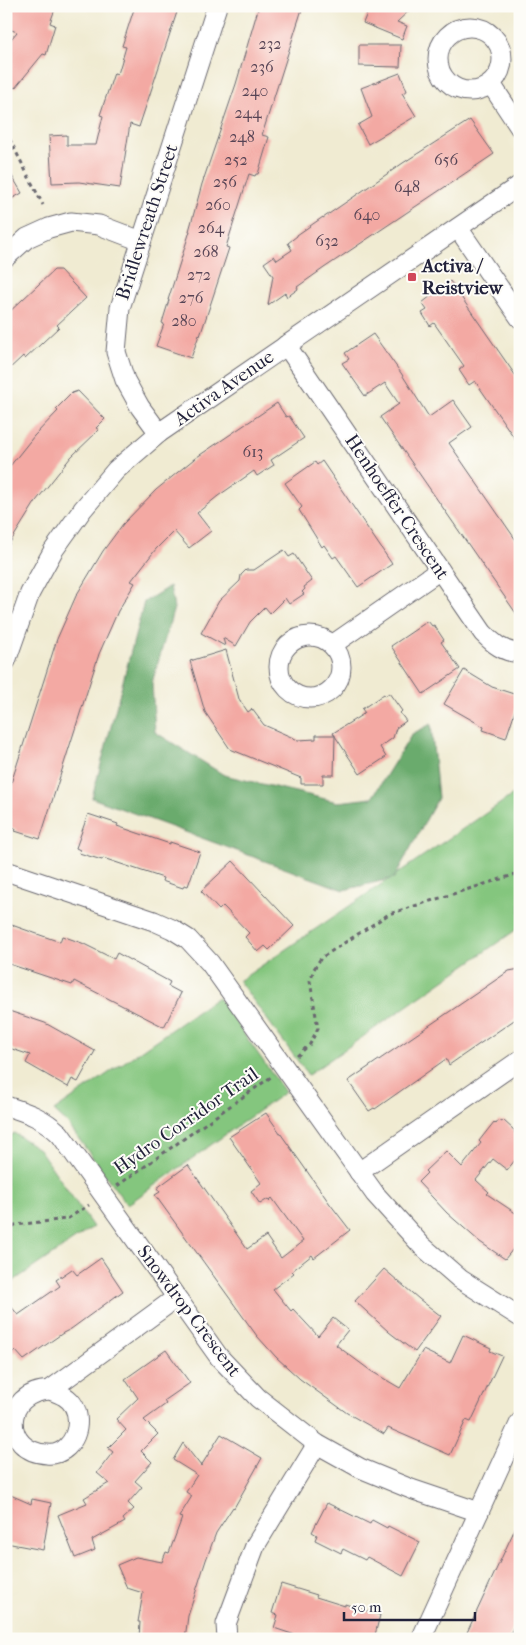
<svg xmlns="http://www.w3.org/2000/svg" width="526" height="1645" font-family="'IM FELL French Canon',serif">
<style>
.green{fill:#84c67e;stroke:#53745c}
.forest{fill:#6bab6d;stroke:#466654}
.building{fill:#f3a9a3}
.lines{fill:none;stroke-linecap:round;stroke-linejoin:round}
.minor-casing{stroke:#6a6870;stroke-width:21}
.path{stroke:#6a6870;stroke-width:3;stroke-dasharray:4 4;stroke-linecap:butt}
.minor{stroke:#fff;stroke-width:19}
.poi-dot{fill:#d1495b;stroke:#fdfcf7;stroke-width:2}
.labels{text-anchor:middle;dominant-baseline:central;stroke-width:4;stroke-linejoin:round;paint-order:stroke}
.number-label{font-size:16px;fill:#564455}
.street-label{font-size:19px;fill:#22223b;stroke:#fdfcf7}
.poi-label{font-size:19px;font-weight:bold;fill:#22223b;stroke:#fdfcf7;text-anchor:start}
</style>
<rect width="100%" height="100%" fill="#fdfcf7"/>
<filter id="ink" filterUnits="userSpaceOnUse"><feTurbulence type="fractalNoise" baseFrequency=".02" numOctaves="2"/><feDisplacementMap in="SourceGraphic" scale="10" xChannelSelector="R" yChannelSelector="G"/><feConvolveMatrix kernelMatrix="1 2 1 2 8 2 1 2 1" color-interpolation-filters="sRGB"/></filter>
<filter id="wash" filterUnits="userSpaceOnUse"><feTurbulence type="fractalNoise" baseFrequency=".0096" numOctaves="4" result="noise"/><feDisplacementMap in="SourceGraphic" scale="20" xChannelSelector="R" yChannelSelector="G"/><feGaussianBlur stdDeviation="1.12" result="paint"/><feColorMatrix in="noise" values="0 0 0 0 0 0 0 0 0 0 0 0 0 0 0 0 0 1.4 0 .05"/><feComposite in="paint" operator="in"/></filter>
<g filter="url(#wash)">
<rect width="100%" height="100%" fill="#f0ebd2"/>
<!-- green -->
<g class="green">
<path d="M520,790V927L308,1075L239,981Z"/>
<path d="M218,997L285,1092L127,1205L68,1124L54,1111Z"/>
<path d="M14,1133L39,1149L93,1227L6,1286V1139Z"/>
</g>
<!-- forest -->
<path class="forest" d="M170,586L174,608L152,683L155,732L224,775L338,802L372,798L412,734L431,724L438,798L394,878L344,890L92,798L144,602Z"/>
<g id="blocks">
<!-- building -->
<g class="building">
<path d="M13,6H56L50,23L55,25L46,55L43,54L15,88L6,82V45L17,32L6,28Z"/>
<path d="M135,6H179L139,127L130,124L120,188L79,182L52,183L49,136L67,135V145H96L103,116L100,115L114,73L118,74L126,47L122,46Z"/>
<path d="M259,6H303L262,135L269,137L258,174H256L255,176L249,174L226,247L229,248L200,336L199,335L191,358L156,346L164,324L162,323L169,300H168L190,231H189L202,184L236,84Z"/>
<path d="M370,6H414L397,22L407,26L402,39L363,23Z"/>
<path d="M359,45H401L400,67L359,66Z"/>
<path d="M400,73L407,91L402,93L416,116L368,144L358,125L372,117L361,88Z"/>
<path d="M470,120L494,154L324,268L297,287L298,289L287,297L285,293L268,305L273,276L264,263L274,256L277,260L292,250L288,243L297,236V235L323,217V218L403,163Z"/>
<path d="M6,166L22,193L6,202Z"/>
<path d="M54,270H60L86,298L57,325L59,327L25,359L23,356L6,372V315Z"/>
<path d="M450,281L520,382V446L475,381L469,385L459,370L464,366L434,323L430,326L422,313L427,310L422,303Z"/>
<path d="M373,334L401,373L429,417L453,400L472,427L449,443L520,546V619L380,417L399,404L385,383L365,396L342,363L349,359L345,353Z"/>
<path d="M78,391L105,419L96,428L99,430L71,457L36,501L6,549V471L34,436L58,411L56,409L72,393Z"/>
<path d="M277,403L286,417L289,416L304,438L271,460L274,465L257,476L254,471L218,496L197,513L211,531L189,548L174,531L156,549L131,581L135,583L118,611L99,654L40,839L15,831L16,829L6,826V799L57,639L76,596L103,551L123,524L156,490L194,459Z"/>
<path d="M322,461L392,564L358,587L336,556L333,558L324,545L322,547L299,510L302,507L285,483L315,462L317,465Z"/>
<path d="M284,550L289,557L294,554L312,581L304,587L305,589L302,592L304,594L289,604L285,598L270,613L265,607L250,622L236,646L223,638L225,646L201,633L219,601L240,581L241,575L246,570H254Z"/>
<path d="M428,621L432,626L434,625L444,640L441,642L460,669L423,694L391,646Z"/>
<path d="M226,650L239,699L248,712L252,709L264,725L298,740L316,739V735H335L334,775H323V784H301V778L230,749L205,712L190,661Z"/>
<path d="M464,670L492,687L520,696L506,738L483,730L484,727L444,704Z"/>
<path d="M389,693L402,711L400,713L406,721L396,728L393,738L380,747L386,757L360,774L333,733L365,713L362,709L384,694L385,696Z"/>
<path d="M88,814L118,824L117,826L170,844V842L200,852L188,886L184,885L183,888L162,881L163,878L103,858L102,860L79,853L80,850L76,848Z"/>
<path d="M233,861L294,926L269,950L265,946L258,952L245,937L249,933L223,906L219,910L201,891Z"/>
<path d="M6,923L60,942L62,936L82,943L114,959L117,953L170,982L168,986L181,993L164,1027L74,981L72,985L6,963Z"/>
<path d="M520,969V1016L449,1065L446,1059L375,1109L374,1108L369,1111L348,1081L509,971Z"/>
<path d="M6,1010L45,1023L95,1051L78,1082L72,1079L68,1087L26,1063L30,1055L6,1047Z"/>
<path d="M266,1113L330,1204L350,1230L314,1258L312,1255L292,1271L294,1273L273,1289L291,1311L293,1309L318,1336L333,1318L348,1330L336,1345L371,1371L400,1388L423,1350L450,1363L463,1335L491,1348L490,1351L502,1356L471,1422L466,1420L450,1455L388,1428L384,1434L347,1413L300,1379L276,1357L257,1336L155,1195L160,1192L157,1188L188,1165L247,1249L266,1236L281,1258L303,1241L272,1198L269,1201L268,1199L260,1204L251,1191L261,1183L229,1137Z"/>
<path d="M499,1120L502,1122L503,1120L515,1131L514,1132L520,1136V1154L507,1170L493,1159L476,1180L489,1192L487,1194L520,1216V1243L515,1250L513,1249L505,1259L480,1242L447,1213L418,1182L427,1173L425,1171L446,1151L462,1167L481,1143L479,1141L494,1122L496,1124Z"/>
<path d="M101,1258L123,1291L71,1329L63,1333L24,1360L15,1350L6,1360V1300L18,1315L60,1286L56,1280L72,1269L77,1275Z"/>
<path d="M384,1269L419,1299L441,1316L415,1352L389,1332L355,1301Z"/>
<path d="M166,1350L190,1383L164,1401L166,1404L144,1420L158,1434L141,1451L152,1462L135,1481L142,1487L128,1503L134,1509L123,1519L125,1522L92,1540L95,1550L75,1558L58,1515L87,1503L84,1498L109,1483L97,1473L113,1452L108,1448L126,1430L116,1419L138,1398L125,1379Z"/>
<path d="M221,1434L262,1458L234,1508L233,1507L216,1533L206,1560L188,1616L185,1639H139L140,1622H138L143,1593L127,1588L117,1565L136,1557L162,1562L166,1552L169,1553L182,1518L179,1517L192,1496L186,1492L197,1475L173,1460L183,1443L201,1466Z"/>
<path d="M6,1493L31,1504L32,1499L51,1503L43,1550L6,1543Z"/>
<path d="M327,1503L370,1524L372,1520L387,1528L388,1526L420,1542L403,1576L367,1557L365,1560L343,1549L341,1553L315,1540L317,1535L312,1532Z"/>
<path d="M520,1518V1629L514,1626L508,1639H464Z"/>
<path d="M281,1584L317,1595L316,1597L345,1606V1604L380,1615L374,1639H307L274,1628L278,1615L272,1613Z"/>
</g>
</g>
</g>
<g filter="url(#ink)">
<use href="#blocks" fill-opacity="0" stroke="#6a6870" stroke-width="1"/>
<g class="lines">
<!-- minor casing -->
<g class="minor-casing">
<g id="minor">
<circle cx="470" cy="59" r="32"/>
<path d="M491,84L520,128"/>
<path d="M458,228L520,318"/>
<path d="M6,257L27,238L49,228L71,222L99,225L141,241"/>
<path d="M286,345L483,633C494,644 503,652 520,653"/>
<path d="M159,433L140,407L125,380L116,352L120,308L217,6"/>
<circle cx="310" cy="667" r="31"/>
<path d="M332,645L440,570"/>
<path d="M6,661L30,593L53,551L83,509L116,470L159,433L520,185"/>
<path d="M6,871L154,921L172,929L188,939L210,963L375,1194L422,1246L460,1279L520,1317"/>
<path d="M6,1106C29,1113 43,1118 60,1134L219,1357L258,1398L317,1444L360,1468L411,1489L479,1512"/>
<path d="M359,1172L520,1060"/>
<path d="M50,1390C55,1392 60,1394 64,1396C82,1407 81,1433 67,1447C62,1452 54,1455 47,1454C2,1452 1,1392 50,1390L176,1298"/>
<path d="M227,1639L226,1624L255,1546L317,1444"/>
<path d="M421,1639L520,1422"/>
</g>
</g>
<!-- path -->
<g class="path">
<path d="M6,132L43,205"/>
<path d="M297,1056L310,1044L318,1028L310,981L314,969L321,958L389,914L520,873"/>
<path d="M117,1186L271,1077"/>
<path d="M6,1231L15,1225L67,1219L89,1205"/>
</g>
<!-- minor -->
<use href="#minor" class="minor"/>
</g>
</g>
<!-- markers -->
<rect class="poi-dot" x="407" y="272" width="10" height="10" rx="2.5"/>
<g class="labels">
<!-- number labels -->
<g class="number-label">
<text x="270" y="43">232</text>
<text x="262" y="66">236</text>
<text x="255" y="90">240</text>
<text x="248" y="112">244</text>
<text x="242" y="136">248</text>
<text x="236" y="159">252</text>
<text x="446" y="159">656</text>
<text x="225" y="181">256</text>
<text x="407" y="186">648</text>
<text x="218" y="204">260</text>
<text x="367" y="214">640</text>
<text x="211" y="227">264</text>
<text x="327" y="240">632</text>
<text x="206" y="251">268</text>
<text x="199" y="274">272</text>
<text x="191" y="297">276</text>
<text x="184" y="320">280</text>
<text x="253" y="451">613</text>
</g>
<!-- street labels -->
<g class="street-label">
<text transform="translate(147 222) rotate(-72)">Bridlewreath Street</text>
<text transform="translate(224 388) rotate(-35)">Activa Avenue</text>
<text transform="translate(397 507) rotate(56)">Henhoeffer Crescent</text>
<text transform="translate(186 1121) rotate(-35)">Hydro Corridor Trail</text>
<text transform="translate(189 1311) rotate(53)">Snowdrop Crescent</text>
</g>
<!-- poi labels -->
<g class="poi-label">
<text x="422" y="266">Activa /<tspan x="422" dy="22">Reistview</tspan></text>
</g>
</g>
<!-- margin -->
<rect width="526" height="1645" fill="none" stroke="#fdfcf7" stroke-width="25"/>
<!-- scale -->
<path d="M344 1612v8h131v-8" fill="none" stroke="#22223b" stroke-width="2.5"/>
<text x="351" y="1612" font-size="15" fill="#22223b" stroke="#fdfcf7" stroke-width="4" paint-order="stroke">50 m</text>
</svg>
